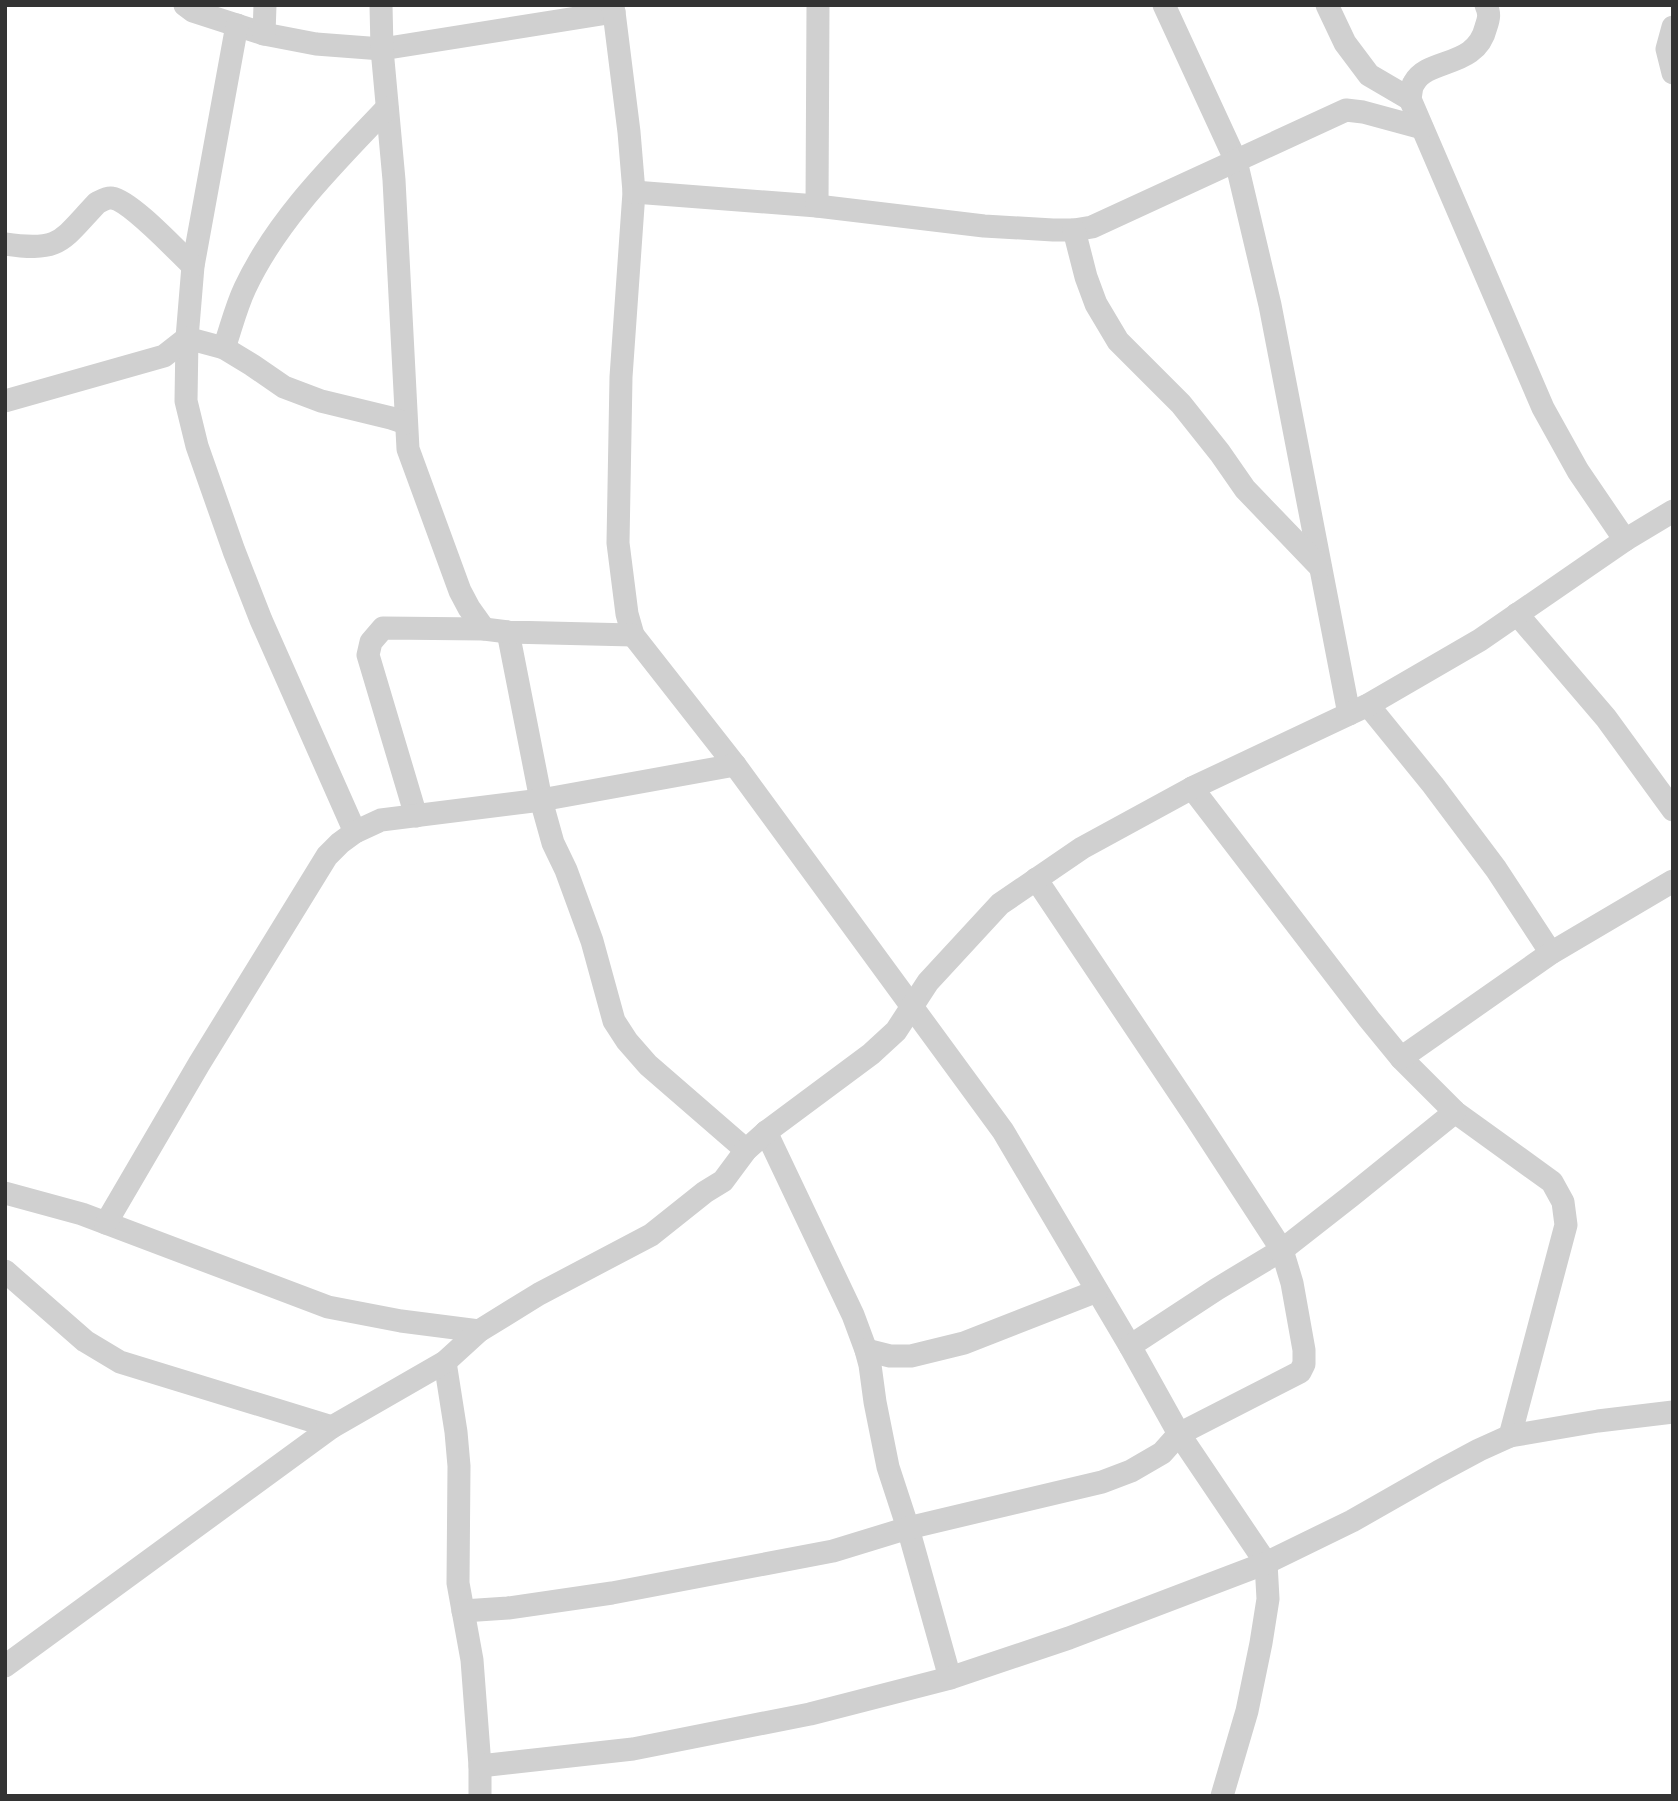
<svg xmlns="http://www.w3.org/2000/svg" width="1678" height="1801" font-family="Cabin,sans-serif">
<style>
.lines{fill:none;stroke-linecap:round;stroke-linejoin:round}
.minor{stroke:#d0d0d0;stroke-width:23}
</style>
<rect width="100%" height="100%" fill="#fff"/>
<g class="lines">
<!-- minor -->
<g class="minor">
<path d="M185,5L193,11L264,34L316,44L382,49L614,12"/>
<path d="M381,5L382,49L394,180L408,449L460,591L469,608L484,629"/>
<path d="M612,5L614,12L629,132L634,192L621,377L618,543L627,614L633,635L735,765L1003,1131L1130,1346L1179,1434L1266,1563L1268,1599L1261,1643L1247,1711L1222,1796"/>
<path d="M1164,5L1236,161L1270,305L1349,714"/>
<path d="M1327,5L1345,43L1369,75L1410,99"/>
<path d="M1486,5C1490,14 1489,18 1486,27C1476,69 1428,57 1414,83C1411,87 1411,94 1410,99L1543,408L1578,471L1625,540"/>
<path d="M237,25L193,266L187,338L186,401L197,446L234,551L261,620L355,832"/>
<path d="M1673,27L1667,49L1673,73"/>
<path d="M264,34L265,5"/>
<path d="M634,192L817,206L984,226L1053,230H1074L1092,227L1346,110L1363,112L1422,128"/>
<path d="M817,206L818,5"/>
<path d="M1074,230L1086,277L1096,304L1118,341L1181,404L1220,453L1245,489L1320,567"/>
<path d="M5,244C61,252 61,241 97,203C101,201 107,197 112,198C131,201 177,251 193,266"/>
<path d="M224,348C231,328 236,307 245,288C278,218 335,163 387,108"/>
<path d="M5,401L164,356L187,338L224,348L252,365L284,387L321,401L391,418L406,423"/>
<path d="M1517,614L1606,718L1673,810"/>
<path d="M508,632L541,800L553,843L566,870L592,941L614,1021L627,1041L648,1065L746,1150"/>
<path d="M1368,705L1433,785L1496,869L1551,953"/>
<path d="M1192,788L1369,1019L1401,1058L1455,1112L1552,1182L1563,1202L1566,1225L1510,1436"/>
<path d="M416,816L368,655L371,642L383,628L484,629L508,632L633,635"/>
<path d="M1401,1058L1551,953L1673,881"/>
<path d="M766,1132L853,1315L866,1350L870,1365L875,1402L888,1467L908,1528L950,1678"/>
<path d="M5,1193L82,1214L328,1307L401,1321L479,1331"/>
<path d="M106,1223L199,1064L327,856L340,843L355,832L381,820L541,800L735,765"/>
<path d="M5,1271L85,1341L120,1362L332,1427"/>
<path d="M1130,1346L1217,1289L1282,1250L1351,1196L1455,1112"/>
<path d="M866,1350L890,1356H911L964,1343L1097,1291"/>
<path d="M445,1362L456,1432L459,1466L458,1583L472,1660L480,1766V1796"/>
<path d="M463,1611L508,1608L612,1593L833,1551L908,1528L1102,1482L1131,1471L1162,1453L1179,1434L1300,1372L1304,1364V1350L1292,1283L1282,1250L1196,1118L1036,879"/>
<path d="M5,1666L332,1427L445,1362L479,1331L539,1294L651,1235L705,1192L723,1181L746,1150L766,1132L871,1054L896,1031L928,982L1000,904L1082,848L1192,788L1368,705L1480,640L1625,540L1673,511"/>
<path d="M480,1766L633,1749L810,1714L950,1678L1069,1638L1266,1563L1352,1521L1438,1472L1479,1450L1510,1436L1598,1421L1673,1412"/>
</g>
</g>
<!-- border -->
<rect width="1678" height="1801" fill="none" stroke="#333333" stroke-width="14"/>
</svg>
